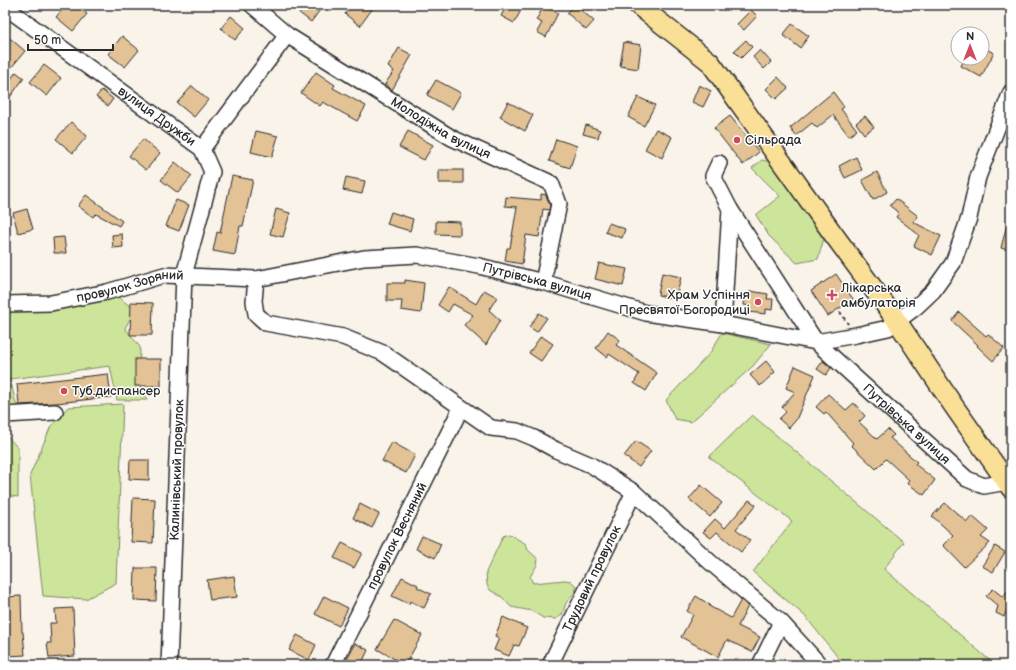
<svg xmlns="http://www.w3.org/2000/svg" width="1016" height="670" font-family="'Balsamiq Sans',sans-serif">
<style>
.green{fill:#cde59a;stroke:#7c8862}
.building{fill:#e3c295;stroke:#2b2b2b}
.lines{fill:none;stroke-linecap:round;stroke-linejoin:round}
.minor-casing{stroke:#2b2b2b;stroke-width:18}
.major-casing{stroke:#2b2b2b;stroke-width:22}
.path{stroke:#2b2b2b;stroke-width:2;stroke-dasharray:3 3;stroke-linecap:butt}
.minor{stroke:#fff;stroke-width:15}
.major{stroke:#fadf96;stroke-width:19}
.poi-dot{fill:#d1495b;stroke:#fff;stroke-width:1.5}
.labels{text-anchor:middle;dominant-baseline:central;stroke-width:3;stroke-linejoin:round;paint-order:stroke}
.street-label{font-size:13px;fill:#2b2b2b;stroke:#fff}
.poi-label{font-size:13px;fill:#2b2b2b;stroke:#fff;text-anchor:start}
</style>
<rect width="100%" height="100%" fill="#f9f3ea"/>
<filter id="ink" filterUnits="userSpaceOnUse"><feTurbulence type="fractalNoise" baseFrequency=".025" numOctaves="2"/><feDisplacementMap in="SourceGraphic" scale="8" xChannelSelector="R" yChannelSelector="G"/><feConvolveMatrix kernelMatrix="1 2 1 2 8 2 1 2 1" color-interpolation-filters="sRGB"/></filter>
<g filter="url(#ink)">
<!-- green -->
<g class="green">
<path d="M762,160L770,162L824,238L818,259L797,263L769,236L756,215L780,196L752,168Z"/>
<path d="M117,296L135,310L125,328L140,347L139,384L147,400H117L110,366L10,379L18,412L5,413V309Z"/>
<path d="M722,333L771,344L753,366L691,422L675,419L666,400L710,353Z"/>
<path d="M123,404L116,583L86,599L43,596L30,475L51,426L68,407Z"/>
<path d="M752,415L904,542L884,569L995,665H844L805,616L753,572L792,521L709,457Z"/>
<path d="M5,436H7L18,448V497L5,495Z"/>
<path d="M509,534L526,544L528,550L538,559L537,565L530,577L533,583L565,580L571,581L576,586L575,592L566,603L562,615L556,619L543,618L532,611L511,607L502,597L490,590L487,585L486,572L503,536Z"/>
</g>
<!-- building -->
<g class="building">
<path d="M66,5H76L87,14L73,31L56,17Z"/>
<path d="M289,5H313L320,10L311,22Z"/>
<path d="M352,5H375L360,26L345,14Z"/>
<path d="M507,5H524L514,23L501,16Z"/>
<path d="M575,5L594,21L586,30L567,13Z"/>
<path d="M544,6L558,13L546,37L537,32L542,23L536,20Z"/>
<path d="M751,10L757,16L744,30L737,24Z"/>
<path d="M231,16L245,28L235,40L221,28Z"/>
<path d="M792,24L809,36L800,48L783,35Z"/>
<path d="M5,34L25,51L11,68L5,63Z"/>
<path d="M122,36L139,50L125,67L108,54Z"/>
<path d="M746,40L752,47L741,58L734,51Z"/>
<path d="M624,42L641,45L638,69L620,66Z"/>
<path d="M982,47L994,53L981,77L961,66L965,58H982Z"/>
<path d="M399,48L412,55L392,90L385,84L394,71L388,67Z"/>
<path d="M760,50L771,62L764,69L753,57Z"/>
<path d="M44,65L61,78L47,96L30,82Z"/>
<path d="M16,72L24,78L5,104V87Z"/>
<path d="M316,72L335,85L333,88L366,106L357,121L323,102L320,106L301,93Z"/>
<path d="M778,77L788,88L776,99L766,89Z"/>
<path d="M436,80L461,93L452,109L427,95Z"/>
<path d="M699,85L711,91L703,107L692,102Z"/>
<path d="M192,86L208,100L194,117L177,103Z"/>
<path d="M102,90L113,99L108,106L96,97Z"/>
<path d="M833,92L844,107L841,109L857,130L849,136L833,115L817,128L812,123L796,136L790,128Z"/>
<path d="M638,97L655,105L644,126L628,117Z"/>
<path d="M508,102L533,115L525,131L500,117Z"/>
<path d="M730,116L759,152L743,165L714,128Z"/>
<path d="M865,116L874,127L864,134L856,123Z"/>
<path d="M71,122L87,136L73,153L56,139Z"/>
<path d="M586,125L600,130L598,138L583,134Z"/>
<path d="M656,129L672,137L662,158L645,149Z"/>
<path d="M256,131L278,136L272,157L251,152Z"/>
<path d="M408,131L433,145L424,160L399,147Z"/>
<path d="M143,139L160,153L146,170L129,156Z"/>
<path d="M556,139L577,146L570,168L549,161Z"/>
<path d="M856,157L862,170L845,178L839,166Z"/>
<path d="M175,162L192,176L178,193L161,180Z"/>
<rect x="439" y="170" width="24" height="13"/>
<path d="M877,172L887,192L873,200L862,180Z"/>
<path d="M232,176L253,180L243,226H240L235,255L213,251L217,232L220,233Z"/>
<path d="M346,177L365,181L362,194L343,190Z"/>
<path d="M541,194L546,195L550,205L549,210L543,209L539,237L526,235L522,264L505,261L507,248H510L517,207L505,206L506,197L541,200Z"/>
<path d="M86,195L122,221L119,226L96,214L93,217L78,206Z"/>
<path d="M896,199L918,216L913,222L941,236L932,255L914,246L919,235L896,217L899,213L890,206Z"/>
<path d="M176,200L189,205L179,231L166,226Z"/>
<path d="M27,209L33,229L18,233L13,213Z"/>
<path d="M276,209L290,213L283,237L270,234Z"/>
<path d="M391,212L413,219L410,231L387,224Z"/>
<path d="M1008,220H1011V251L1001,248Z"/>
<path d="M436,221L460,222V235L436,234Z"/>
<path d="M609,223L625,229L622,238L605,232Z"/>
<path d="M122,234L123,247L113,248L112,235Z"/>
<path d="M64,237L66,253H54L53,238Z"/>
<path d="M599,263L627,269L623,286L595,279Z"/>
<path d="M662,273L681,277L676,299L658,295Z"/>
<path d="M836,274L853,299L828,316L811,291Z"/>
<path d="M405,280L424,283L421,313L401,310L402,301H387V283H405Z"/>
<path d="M449,287L476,304L484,290L497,297L489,310L500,320L486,345L464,325L473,315L453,304L448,312L438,305Z"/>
<path d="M750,291L768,294L767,299H773L772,310L766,309V314L748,312L749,306L744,305L745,296H750Z"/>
<path d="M131,302L153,303L152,335H130Z"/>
<path d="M959,312L986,336L988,334L1004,348L993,361L977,346L978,345L952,321Z"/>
<path d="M539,313L547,318L537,332L529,327Z"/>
<path d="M608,331L620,340L616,345L657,373L646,391L634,383L639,374L609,354L607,357L596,348Z"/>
<path d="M541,336L553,344L541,361L529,353Z"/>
<rect x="135" y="359" width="26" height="27"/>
<path d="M766,361L775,372L760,386L750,375Z"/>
<path d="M823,361L831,368L826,375L817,369Z"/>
<path d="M795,366L815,375L796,420L789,428L779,419L786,412L782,407L795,392L786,388Z"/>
<path d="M108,374L111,397L56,403L19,405L17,384Z"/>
<path d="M828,394L846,410L854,403L865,416L859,422L877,439L888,429L894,435L890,438L917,462L915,464L935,480L924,495L907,483L909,480L886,459L876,469L851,445L853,443L826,412L824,414L816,407Z"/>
<path d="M636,441L651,451L639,467L624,456Z"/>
<path d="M392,442L415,455L406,473L382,461Z"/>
<path d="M130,460H149V480L129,479Z"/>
<path d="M701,485L722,503L710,517L689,499Z"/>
<path d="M133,498L155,499L153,543L131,542Z"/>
<path d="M749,500L756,505L736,529L750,540L741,552L717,532L711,538L703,532L715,519L725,528Z"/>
<path d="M945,503L967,522L972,516L988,530L981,537L990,543L964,567L943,545L953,535L932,516Z"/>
<path d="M360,504L379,514L372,528L353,518Z"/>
<path d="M422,536L441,544L435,558L416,549Z"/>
<path d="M342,543L362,553L354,568L334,558Z"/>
<path d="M995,546L1005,552L993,572L982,566Z"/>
<path d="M135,568H157L156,601L134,600Z"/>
<path d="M234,576L237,597L210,600L207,580Z"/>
<path d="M402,577L418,585L417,587L431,594L424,608L410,601L409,604L392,596Z"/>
<path d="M1011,586V599L1004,617L996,613L998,606L986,596L993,589L1003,597Z"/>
<path d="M21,596L22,632H23L25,655L7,656L5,597Z"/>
<path d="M324,596L348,608L339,626L315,614Z"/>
<path d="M696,596L710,605L709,606L731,618L741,600L748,606L738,626L760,637L752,652L727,640L718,657L681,637L693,615L687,611Z"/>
<path d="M73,608L75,656L49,658L47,643H51L50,623H56L55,609Z"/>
<path d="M503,617L527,628L519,646L514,645L509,656L494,650L499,638L495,636Z"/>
<path d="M394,620L422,635L405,665L377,649Z"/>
<path d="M297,635L316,645L309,660L289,650Z"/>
<path d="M355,643L368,650L361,665L347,659Z"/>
</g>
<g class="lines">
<!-- minor casing -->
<g class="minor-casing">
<g id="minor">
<path id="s1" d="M252,5L287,35L452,138L551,183L559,204L543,282"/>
<path id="s2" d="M5,7L202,149L212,172L184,275L169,665"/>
<path d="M202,149L287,35"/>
<path id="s3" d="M719,163L713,176L730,209L816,342L967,479L984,486L1007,482"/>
<path d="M256,279L254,301L256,314L266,323L343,337L383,353L491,428L517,431L534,438L556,450L591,465L634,492L710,562L781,622L820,665"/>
<path id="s4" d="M5,304L51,303L107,292L164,275L256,279L364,258L417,255L479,266L543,282L646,313L723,324L816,342L856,335L888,328L916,307L933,291L953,263L969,218L978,177L1011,92"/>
<path d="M723,324L730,209"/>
<path d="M5,415L55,412"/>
<path id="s5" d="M333,665L461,408"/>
<path id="s6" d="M550,665L634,492"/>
<path d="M760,665L781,622"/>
</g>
</g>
<!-- major casing -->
<g class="major-casing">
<path id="major" d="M638,5L710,62L831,231L897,321L953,405L1011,488"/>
</g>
<!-- path -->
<path class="path" d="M840,312L848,324"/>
<!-- minor -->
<use href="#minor" class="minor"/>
<!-- major -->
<use href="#major" class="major"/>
</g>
</g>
<!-- markers -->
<g class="poi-dot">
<circle cx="737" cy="140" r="4"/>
<path d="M830 289h4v4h4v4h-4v4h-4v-4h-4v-4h4z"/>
<circle cx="758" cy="302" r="4"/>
<circle cx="64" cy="391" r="4"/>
</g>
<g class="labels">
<!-- street labels -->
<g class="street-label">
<text stroke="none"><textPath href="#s2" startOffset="187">вулиця Дружби</textPath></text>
<text stroke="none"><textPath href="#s1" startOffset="226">Молодіжна вулиця</textPath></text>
<text stroke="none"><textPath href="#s4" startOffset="541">Путрівська вулиця</textPath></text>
<text stroke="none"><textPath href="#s4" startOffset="127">провулок Зоряний</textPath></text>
<text stroke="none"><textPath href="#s3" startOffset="332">Путрівська вулиця</textPath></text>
<text transform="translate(177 470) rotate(-88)">Калинівський провулок</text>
<text stroke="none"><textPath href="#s5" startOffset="144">провулок Весняний</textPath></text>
<text stroke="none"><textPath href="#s6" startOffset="96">Трудовий провулок</textPath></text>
</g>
<!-- poi labels -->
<g class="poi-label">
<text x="745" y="140">Сільрада</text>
<text x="841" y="288">Лікарська<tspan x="841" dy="15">амбулаторія</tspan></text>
<text x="750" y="295" text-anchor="end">Храм Успіння<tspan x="750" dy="15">Пресвятої Богородиці</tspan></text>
<text x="72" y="391">Туб.диспансер</text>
</g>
</g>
<!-- margin -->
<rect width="1016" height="670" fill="none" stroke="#fff" stroke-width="20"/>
<rect x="10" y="10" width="996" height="650" fill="none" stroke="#2b2b2b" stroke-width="1.5" filter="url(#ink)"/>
<!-- north arrow -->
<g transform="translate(970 46)"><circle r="19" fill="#ffffff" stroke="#aaaaaa"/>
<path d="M0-3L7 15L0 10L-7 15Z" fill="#d1495b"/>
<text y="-6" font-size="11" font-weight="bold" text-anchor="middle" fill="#2b2b2b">N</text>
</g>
<!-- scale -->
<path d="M28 44v6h85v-6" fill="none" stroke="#2b2b2b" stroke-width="2"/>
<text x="34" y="44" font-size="12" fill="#2b2b2b" stroke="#ffffff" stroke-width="3" paint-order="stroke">50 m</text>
</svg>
